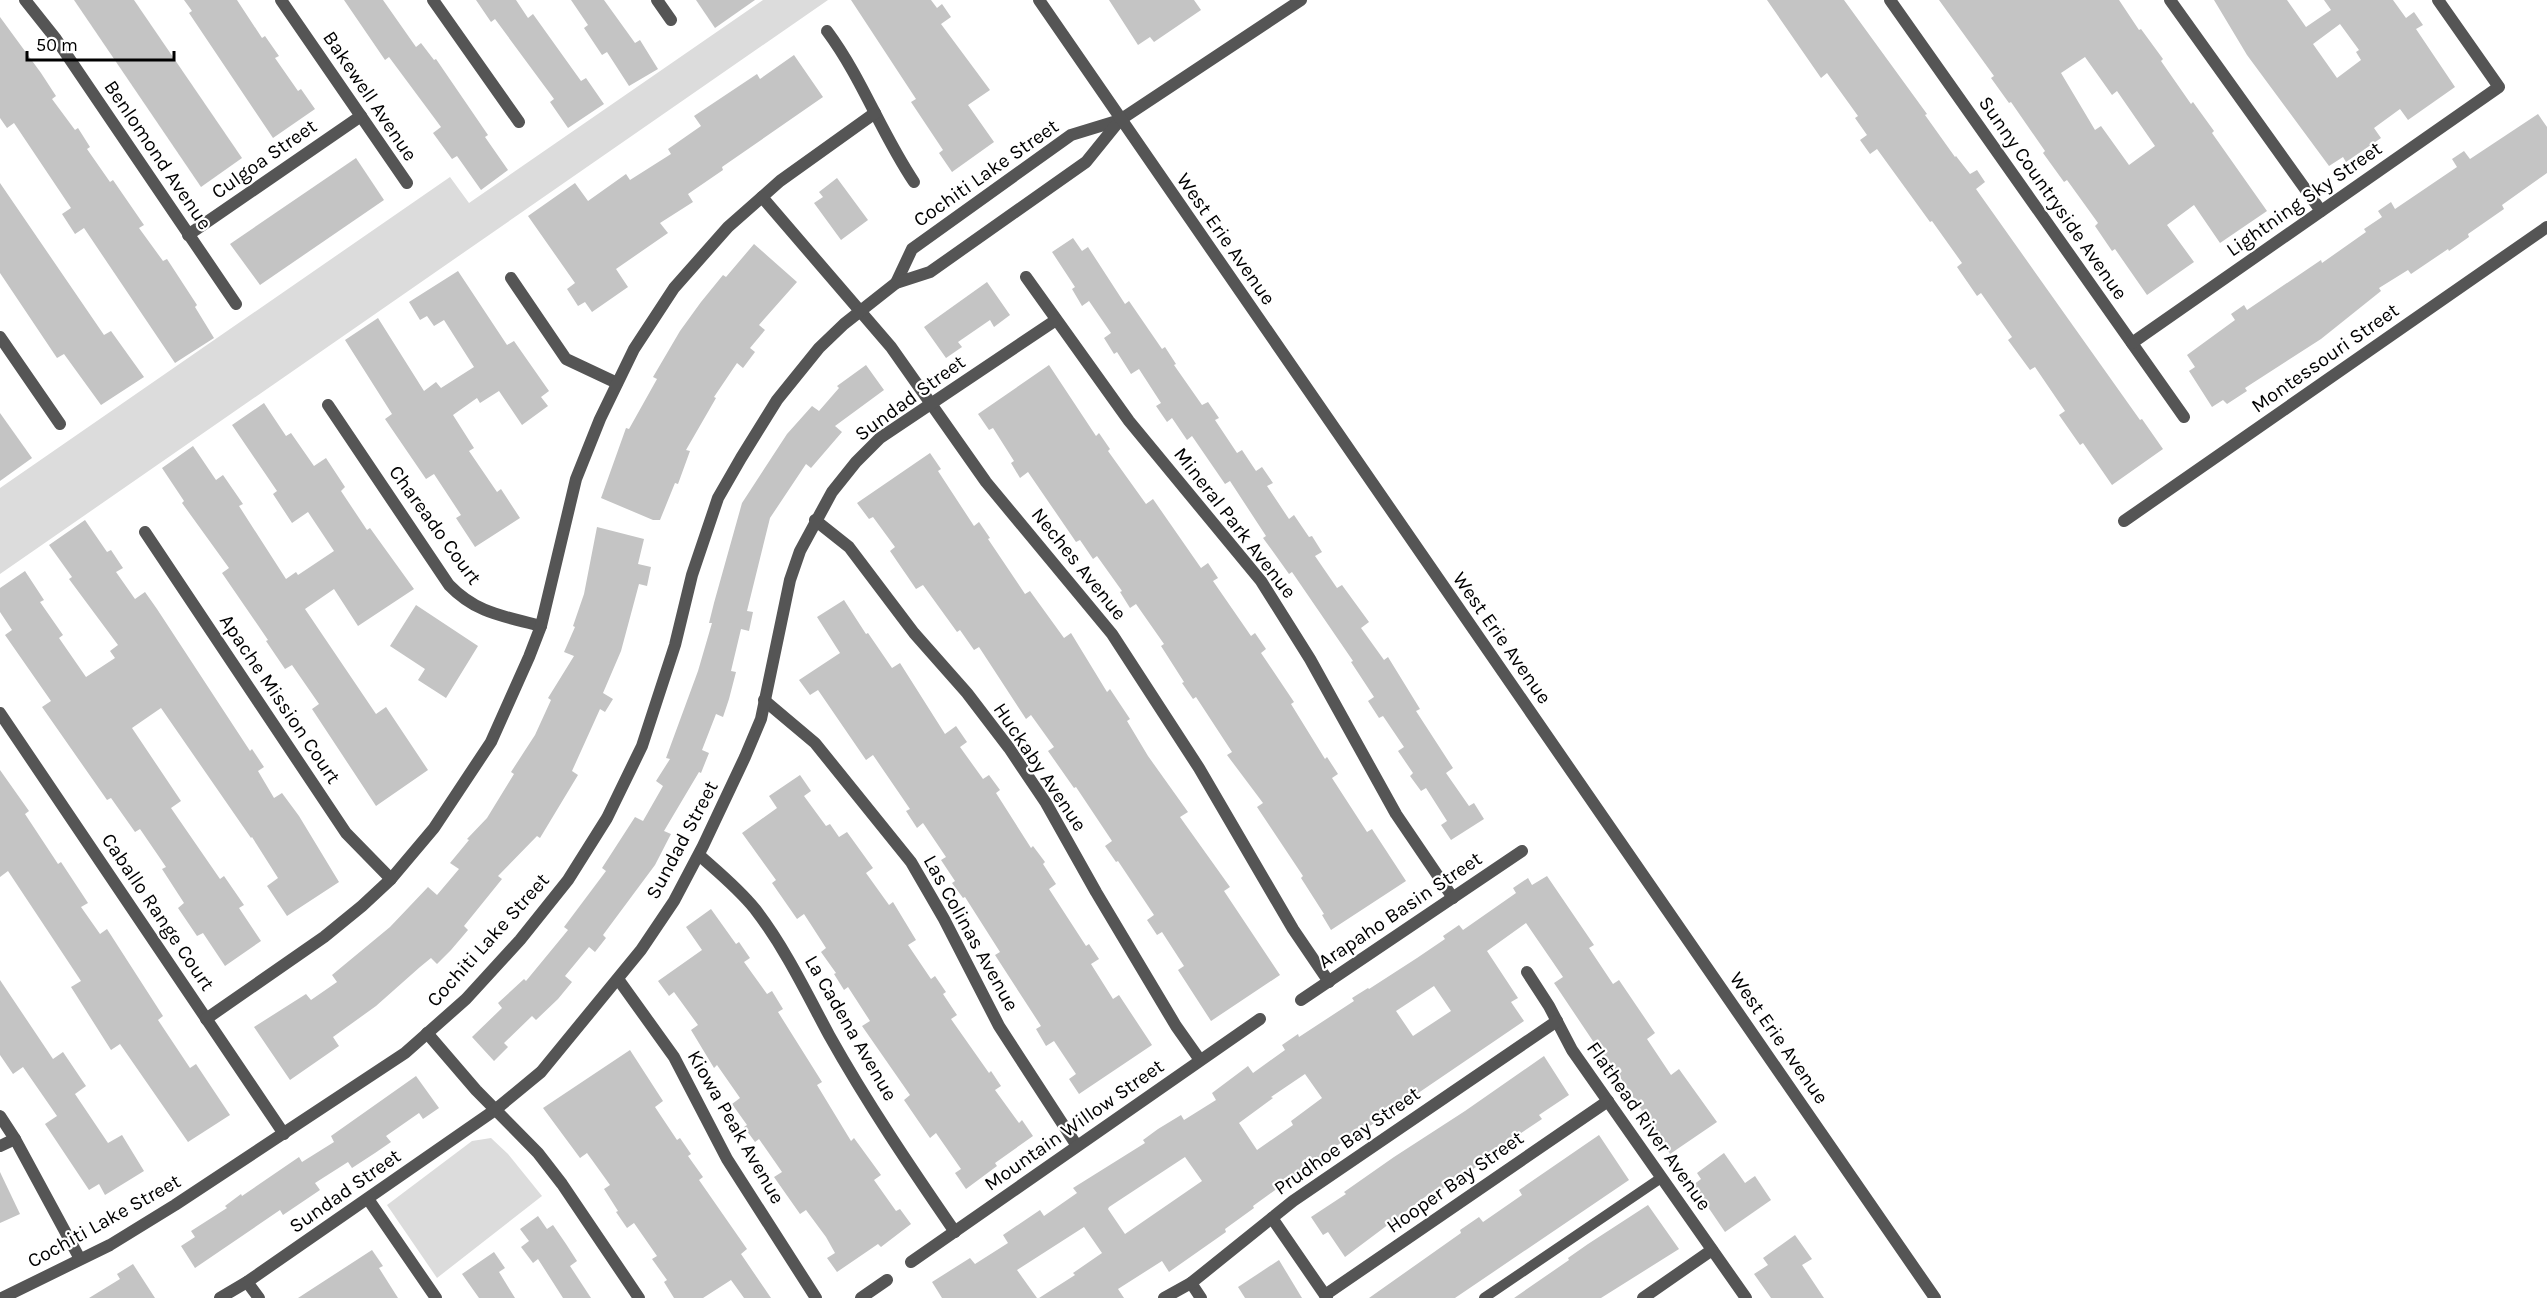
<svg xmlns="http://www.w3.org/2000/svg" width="2547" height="1298" font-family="Karla,sans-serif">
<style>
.green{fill:#dcdcdc}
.building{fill:#c4c4c4;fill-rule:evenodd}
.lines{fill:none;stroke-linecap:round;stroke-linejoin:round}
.service{stroke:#555;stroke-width:10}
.minor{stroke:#555;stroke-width:12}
.tertiary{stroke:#555;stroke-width:12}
.labels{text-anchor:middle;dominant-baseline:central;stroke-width:4.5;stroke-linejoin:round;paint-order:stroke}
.street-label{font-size:20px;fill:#000;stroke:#fff}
</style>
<rect width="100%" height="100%" fill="#fff"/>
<!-- green -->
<g class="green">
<path d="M763,0H828L0,574V488L450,177L469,203Z"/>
<path d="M491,1138L508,1154L542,1196L437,1278L387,1205L472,1141Z"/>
</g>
<!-- building -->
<g class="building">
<path d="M74,0H134L242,158L201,187Z"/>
<path d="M184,0H237L262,38L265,36L279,56L275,58L298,91L301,89L315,109L273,138L189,13L192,11Z"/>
<path d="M344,0H383L416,47L421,43L434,60L436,59L488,135L485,137L508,170L481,190L457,156L452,159L433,133L441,127L389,57L385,60Z"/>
<path d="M476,0H516L528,18L533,14L581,81L586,78L604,104L568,128L550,102L554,99L495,19L491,22Z"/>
<path d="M571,0H604L635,43L640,40L658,69L629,86L607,52L602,55L584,28L588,25Z"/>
<path d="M696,0H755L715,28Z"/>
<path d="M851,0H931L937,8L942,4L951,17L941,24L990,90L968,105L994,142L952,172L939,153L943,150L911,102L916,99Z"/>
<path d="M1109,0H1194L1201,10L1154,42L1150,37L1138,45Z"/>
<path d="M1767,0H1844L1927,114L1925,115L1955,157L1956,156L1970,174L1977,170L1985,182L1976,189L2140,420L2142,419L2163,449L2112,485L2083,443L2080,445L2059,415L2065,411L2035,367L2030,370L2008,340L2012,337L1981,293L1977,296L1957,267L1962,263L1932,221L1930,222L1877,149L1870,154L1860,140L1867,135L1855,118L1858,116L1827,73L1821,78Z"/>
<path d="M1939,0H2119L2139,30L2141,29L2163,59L2161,61L2191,104L2193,102L2214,131L2212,133L2267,211L2220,243L2194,205L2167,225L2194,262L2147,295L2115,249L2112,251L2095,226L2098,223L2067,180L2064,182L2043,153L2045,151L2011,102L2009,103L1991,78L1994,76ZM2085,57L2112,95L2117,91L2155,146L2129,165L2101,126L2095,130L2061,73Z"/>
<path d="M2214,0H2287L2306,27L2331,10L2324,0H2393L2406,18L2414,12L2423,25L2416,29L2455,87L2408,120L2400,109L2374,128L2381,138L2346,162L2343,157L2329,166L2247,55ZM2340,24L2359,50L2356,52L2361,60L2337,78L2313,44Z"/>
<path d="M0,17L41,73L56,96L52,99L75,130L78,128L90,147L87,149L110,182L113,180L144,225L139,228L163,261L167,259L197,305L195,307L214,338L175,363L84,228L75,234L62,214L71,208L14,123L7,128L0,118Z"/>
<path d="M794,55L823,97L722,167L723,170L688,194L693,202L660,223L668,233L616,269L628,287L592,312L585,302L578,306L567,289L575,283L528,216L575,183L588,201L626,174L630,180L671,154L668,149L701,126L694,116L757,74L760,79Z"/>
<path d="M2538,114L2547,127V173L2502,205L2504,209L2468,234L2469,237L2449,251L2448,249L2411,274L2408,270L2379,288L2381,291L2321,339L2245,388L2247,391L2227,404L2223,400L2212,407L2189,371L2195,367L2187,355L2235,320L2231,314L2244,305L2247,310L2321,260L2322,263L2366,232L2364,229L2382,217L2378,211L2391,202L2395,209L2457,167L2452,159L2464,151L2470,159Z"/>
<path d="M356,158L384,200L260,285L230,244Z"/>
<path d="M837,178L868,220L841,240L814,203L823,197L819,192Z"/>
<path d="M0,183L104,335L111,331L144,377L101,405L64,354L57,358L0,273Z"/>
<path d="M1073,238L1082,251L1088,247L1125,304L1129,301L1162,349L1165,347L1176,364L1174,365L1202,405L1208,402L1219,418L1215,420L1237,453L1242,450L1256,471L1262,467L1273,483L1267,486L1289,519L1294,515L1309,537L1312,536L1322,552L1315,556L1337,588L1342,585L1369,622L1361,628L1384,660L1388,657L1420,709L1416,711L1453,768L1446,773L1469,806L1474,803L1484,819L1451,840L1441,825L1447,821L1426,788L1421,791L1410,776L1413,773L1398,751L1404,747L1383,716L1379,718L1368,701L1374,697L1351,662L1353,661L1292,572L1289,574L1274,553L1263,538L1266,536L1230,481L1225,484L1192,436L1187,440L1172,418L1167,422L1156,406L1161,403L1139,369L1131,374L1117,352L1114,354L1104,338L1111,333L1089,301L1082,306L1072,289L1075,287L1052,252Z"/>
<path d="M754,244L797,282L759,325L765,330L750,348L755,352L743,368L737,363L714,397L716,398L686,450L690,451L678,484L675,483L660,520H653L601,498L626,428L629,429L657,379L653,377L680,331L701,302L723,275L726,277Z"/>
<path d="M458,271L507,345L514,341L549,391L541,397L548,406L522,425L499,391L480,403L477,398L453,415L474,448L469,451L497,492L501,489L520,518L475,547L456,518L461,515L434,474L426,479L385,419L392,414L345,340L378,318L424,391L436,382L441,388L474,367L444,320L434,326L427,316L420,320L409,302Z"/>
<path d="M987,282L1010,315L994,327L990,320L958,342L962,347L946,358L924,327Z"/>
<path d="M866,365L884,390L835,426L842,432L811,468L806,464L770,518L747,611L753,612L749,631L741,629L731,671L736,672L729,699L723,717L716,714L702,750L709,753L701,773L699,772L664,831L671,834L655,865L603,935L606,938L595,952L589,947L565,976L572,982L558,999L536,1020L532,1016L504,1043L508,1047L494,1061L472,1037L502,1008L498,1003L524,979L526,981L568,930L564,927L606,871L602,868L635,817L643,821L663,786L656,781L670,759L666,758L698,671L712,623H709L714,603L742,503L787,434L812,406L819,411L839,388L837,386Z"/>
<path d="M1049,365L1096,436L1099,433L1110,449L1108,451L1146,504L1153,499L1201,568L1208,563L1218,578L1213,581L1251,636L1255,633L1266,649L1261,653L1294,702L1291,704L1325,759L1327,757L1338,774L1332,778L1367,832L1372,829L1406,881L1331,930L1322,915L1324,914L1301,878L1303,876L1257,807L1263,803L1227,755L1232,752L1196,697L1193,699L1182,683L1184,682L1161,646L1164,644L1136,604L1130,608L1120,592L1122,591L1097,556L1093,559L1080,540L1076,542L1028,472L1020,478L1011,463L1014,461L993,428L989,430L978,414Z"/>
<path d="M264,403L286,436L291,433L314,466L326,458L345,487L341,491L367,530L370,528L414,589L358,626L334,589L305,609L376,714L386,707L428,770L376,806L312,709L319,704L292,665L285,669L266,641L268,640L222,573L229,568L182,503L184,501L162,468L193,446L216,480L223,475L243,504L239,506L286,579L296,572L298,575L334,551L308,512L292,523L273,494L277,491L232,425Z"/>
<path d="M0,413L32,458L0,481Z"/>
<path d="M930,453L941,469L938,471L974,526L979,522L990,538L988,539L1025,594L1030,591L1064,638L1071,633L1107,692L1110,689L1130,719L1127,721L1148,756L1188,812L1180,817L1230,887L1224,891L1280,975L1211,1021L1178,970L1184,966L1162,932L1157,935L1147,920L1154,915L1118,861L1116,862L1105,846L1112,841L1076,787L1074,788L1048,751L1054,747L1031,715L1026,719L979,647L974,650L960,630L957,632L923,585L916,589L890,551L895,547L873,517L869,519L857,503Z"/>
<path d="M85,520L107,552L111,550L123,568L116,572L135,599L145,592L157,609L250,751L252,749L264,767L258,771L274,798L282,793L299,816L339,882L287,916L267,886L278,878L252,837L251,838L161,708L132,728L181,801L171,808L220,879L224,876L244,905L239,908L261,941L225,966L203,933L197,936L178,908L184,903L162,869L166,867L140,829L135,832L111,798L107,800L42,707L51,701L5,635L12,630L0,612V588L25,571L44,600L40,602L63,635L59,638L86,677L115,658L110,651L118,645L69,579L72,577L49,545Z"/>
<path d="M597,527L644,539L638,564L651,567L647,586L639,584L621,651L603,693L613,699L605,712L600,709L572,771L578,775L540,838L537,836L498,876L502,879L464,926L468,930L451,950L437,964L431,958L420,967L376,1006L333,1037L339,1046L290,1080L254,1027L306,994L311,1000L337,982L332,975L390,927L428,887L437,895L459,869L450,863L469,840L467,839L487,818L514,774L511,772L535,735L551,700L548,698L574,656L564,652L575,627L573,626L584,594Z"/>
<path d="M844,600L866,634L868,633L892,668L900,663L945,734L956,726L967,742L960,747L983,779L989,775L1000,790L996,793L1031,848L1033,846L1045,862L1043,864L1056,884L1049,889L1086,946L1089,944L1099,959L1091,964L1113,999L1119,995L1152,1045L1079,1094L1069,1079L1076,1074L1054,1041L1046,1046L1036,1029L1041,1026L995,955L1000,952L965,897L963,898L952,883L955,881L941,860L946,857L923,823L917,828L906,811L910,809L873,755L866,760L818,690L810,695L799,680L840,653L817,617Z"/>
<path d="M416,605L478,646L446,698L418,680L425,669L390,646Z"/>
<path d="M0,770L29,811L25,814L58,864L61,862L88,903L81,907L100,934L107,929L163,1016L158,1020L190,1068L196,1064L230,1115L188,1142L120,1044L111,1050L71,987L81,981L8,871L0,877Z"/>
<path d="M800,775L811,791L804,796L826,826L830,824L839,837L847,832L873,868L866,873L889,905L893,902L916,940L908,945L931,979L935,976L946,992L943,994L957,1015L951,1019L989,1073L991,1071L1001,1086L995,1090L1019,1123L1022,1120L1033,1136L995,1163L997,1166L966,1189L955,1173L961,1169L936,1133L930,1138L904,1100L910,1095L862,1026L870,1021L848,987L844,990L834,974L836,973L821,952L826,948L804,914L797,919L772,883L776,880L742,833L777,808L769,796Z"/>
<path d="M1547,876L1594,945L1589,948L1613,984L1619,980L1655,1033L1647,1039L1671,1075L1679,1069L1717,1122L1670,1154L1611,1063L1609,1065L1554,983L1563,977L1526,923L1487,951L1518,998L1511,1002L1524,1021L1358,1134L1356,1132L1253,1206L1254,1208L1225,1229L1226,1232L1169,1272L1162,1261L1118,1289L1124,1298H1039L1075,1275L1073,1273L1102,1253L1084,1227L1017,1270L1037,1298H942L932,1282L970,1258L975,1264L1008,1243L1003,1235L1040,1210L1044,1216L1077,1193L1073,1188L1145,1143L1143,1140L1158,1129L1181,1115L1184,1120L1216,1100L1212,1093L1248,1066L1253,1073L1285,1050L1282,1045L1298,1034L1299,1037L1354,1001L1352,998L1368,988L1369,989L1417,958L1445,939L1443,936L1459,925L1463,930L1516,893L1513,888L1528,878L1532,885ZM1434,986L1451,1011L1413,1036L1396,1011ZM1305,1074L1322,1098L1291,1121L1293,1125L1257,1150L1239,1123L1273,1098L1271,1097ZM1185,1157L1202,1181L1125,1234L1108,1209L1109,1207Z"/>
<path d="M711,909L736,944L739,942L750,958L744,962L767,994L772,991L783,1009L778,1012L822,1082L817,1085L851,1141L854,1138L881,1175L874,1180L896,1211L900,1209L911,1224L881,1247L878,1244L837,1272L827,1258L835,1253L826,1237L806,1210L800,1214L774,1177L782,1172L759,1139L755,1142L744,1127L747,1125L732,1104L740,1098L717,1065L714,1068L691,1030L698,1025L674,992L669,996L658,981L702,950L686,927Z"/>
<path d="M0,980L53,1059L63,1052L86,1086L75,1094L108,1143L122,1135L144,1171L105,1195L99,1184L89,1190L45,1124L57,1116L23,1067L13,1074L0,1055Z"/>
<path d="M630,1050L663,1101L655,1107L677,1140L680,1138L691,1154L688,1156L703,1177L699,1180L747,1249L741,1254L771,1298H744L731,1280L703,1298H674L664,1282L667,1280L652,1259L657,1256L634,1223L627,1228L616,1212L618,1211L604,1189L610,1185L587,1153L580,1158L543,1108Z"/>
<path d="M1544,1056L1569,1095L1539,1115L1542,1119L1512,1139L1514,1142L1435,1194L1433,1191L1345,1257L1328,1232L1323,1235L1311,1217L1346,1194L1344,1192L1394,1157L1465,1111Z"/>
<path d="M416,1076L439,1108L423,1119L419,1113L386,1136L391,1142L375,1153L352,1168L348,1162L315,1183L320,1190L283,1215L280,1210L195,1268L181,1246L195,1237L191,1231L227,1208L225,1206L241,1194L242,1196L299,1157L302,1162L334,1142L331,1136Z"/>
<path d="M1599,1135L1629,1180L1455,1298H1369L1461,1233L1460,1230L1479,1217L1483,1222L1522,1195L1519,1190Z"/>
<path d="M1724,1153L1745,1183L1755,1176L1771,1200L1725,1232L1693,1185L1701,1179L1697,1173Z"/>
<path d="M0,1172L20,1214L0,1223Z"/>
<path d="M1648,1205L1679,1249L1601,1298H1514L1569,1260L1568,1258L1588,1244Z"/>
<path d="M538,1216L547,1229L553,1225L566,1244L577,1261L570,1266L591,1298H563L538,1259L533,1263L521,1247L529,1241L520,1229Z"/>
<path d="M1795,1235L1812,1259L1802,1265L1824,1298H1771L1754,1274L1768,1265L1763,1258Z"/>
<path d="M372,1250L383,1266L379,1268L398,1298H298Z"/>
<path d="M494,1252L505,1268L499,1272L515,1298H479L462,1274Z"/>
<path d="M1279,1260L1302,1298H1245L1238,1287Z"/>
<path d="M133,1264L155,1298H89L120,1279L117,1274Z"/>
</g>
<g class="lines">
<!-- service -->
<path class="service" d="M1484,1298L1661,1178"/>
<!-- minor -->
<g class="minor">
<path d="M25,0L56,39L236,304"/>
<path d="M281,0L407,183"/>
<path d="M433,0L519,122"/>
<path d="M657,0L671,20"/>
<path d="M1890,0L2184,417"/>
<path d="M2170,0L2321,211"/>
<path d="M827,31C862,78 881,133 914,182"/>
<path d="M762,197L891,347L986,482L1112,634L1199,768L1293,929L1329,982"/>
<path d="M188,235L361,116"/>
<path d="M1026,277L1129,421L1261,581L1310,659L1396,814L1453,898"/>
<path d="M511,278L566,359L617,383"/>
<path d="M896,283L912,249L1071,135L1120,120L1301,0"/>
<path d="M0,337L60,424"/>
<path d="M2132,343L2499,87L2438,0"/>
<path d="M328,405L449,585C477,614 504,616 541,626"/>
<path d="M815,520L849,547L914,633L967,693L1009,748L1046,803L1096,892L1176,1026L1200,1060"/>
<path d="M2124,521L2547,227"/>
<path d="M145,532L346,833L391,879"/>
<path d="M764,700L815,743L911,862L944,919L999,1026L1077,1146"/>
<path d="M0,713L284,1134"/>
<path d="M699,855C718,872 738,888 755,909C785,948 806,992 829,1035C867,1103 911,1168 955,1232"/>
<path d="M1527,972L1549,1006L1572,1050L1746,1298"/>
<path d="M618,979L674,1057L727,1159L816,1298"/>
<path d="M1301,1000L1522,851"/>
<path d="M206,1019L324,937L362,906L391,879L434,828L491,742L529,657L541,626L576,479L600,419L634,349L674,288L728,227L780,181L875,113"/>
<path d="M427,1033L476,1090L538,1153L562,1184L639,1298"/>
<path d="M0,1116L15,1139L80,1259"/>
<path d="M0,1146L15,1139"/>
<path d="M368,1199L436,1298"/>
<path d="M1272,1218L1327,1298"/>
<path d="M911,1262L1260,1019"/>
<path d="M247,1282L259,1298"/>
<path d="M1191,1283L1201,1298"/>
<path d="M1325,1295L1608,1101"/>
<path d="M2,1298L110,1245L175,1205L405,1053L466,999L520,940L568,880L607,818L642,746L675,645L692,575L718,498L741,458L777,400L819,348L844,324L896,283L930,272L1086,162L1120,120"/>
<path d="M220,1298L247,1282L495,1110L541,1072L641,950L674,901L703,846L745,757L761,719L790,580L800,551L832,492L856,462L880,438L1056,320"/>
<path d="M861,1298L887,1280"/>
<path d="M1164,1298L1191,1283L1293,1201L1557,1021"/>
<path d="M1643,1298L1712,1250"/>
</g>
<!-- tertiary -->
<path class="tertiary" d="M1039,0L1935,1298"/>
</g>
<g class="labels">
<!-- street labels -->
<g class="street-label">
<text transform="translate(370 96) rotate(56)">Bakewell Avenue</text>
<text transform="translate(158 155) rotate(56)">Benlomond Avenue</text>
<text transform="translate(264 159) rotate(-35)">Culgoa Street</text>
<text transform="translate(986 173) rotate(-35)">Cochiti Lake Street</text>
<text transform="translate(2053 198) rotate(55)">Sunny Countryside Avenue</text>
<text transform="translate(2304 199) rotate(-35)">Lightning Sky Street</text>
<text transform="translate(1226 239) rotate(55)">West Erie Avenue</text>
<text transform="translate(2325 358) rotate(-35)">Montessouri Street</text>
<text transform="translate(910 398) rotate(-36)">Sundad Street</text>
<text transform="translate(1235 523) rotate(52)">Mineral Park Avenue</text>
<text transform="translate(435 525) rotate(54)">Chareado Court</text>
<text transform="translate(1079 564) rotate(51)">Neches Avenue</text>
<text transform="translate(1502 638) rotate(55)">West Erie Avenue</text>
<text transform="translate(280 699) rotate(56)">Apache Mission Court</text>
<text transform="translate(1040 767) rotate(56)">Huckaby Avenue</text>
<text transform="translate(682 840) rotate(-62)">Sundad Street</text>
<text transform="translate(1400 910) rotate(-34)">Arapaho Basin Street</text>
<text transform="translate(158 912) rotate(56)">Caballo Range Court</text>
<text transform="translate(971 933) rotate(61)">Las Colinas Avenue</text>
<text transform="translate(488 940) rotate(-48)">Cochiti Lake Street</text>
<text transform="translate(851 1028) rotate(60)">La Cadena Avenue</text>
<text transform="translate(1779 1038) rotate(55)">West Erie Avenue</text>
<text transform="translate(1074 1125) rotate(-35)">Mountain Willow Street</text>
<text transform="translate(1649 1126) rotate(55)">Flathead River Avenue</text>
<text transform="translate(736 1127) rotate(60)">Kiowa Peak Avenue</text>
<text transform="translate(1347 1141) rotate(-35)">Prudhoe Bay Street</text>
<text transform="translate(1455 1182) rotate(-35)">Hooper Bay Street</text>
<text transform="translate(345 1191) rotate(-35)">Sundad Street</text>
<text transform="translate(104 1221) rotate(-29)">Cochiti Lake Street</text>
</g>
</g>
<!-- scale -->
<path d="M27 51v9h147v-9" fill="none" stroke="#000000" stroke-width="3"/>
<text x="36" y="51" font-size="18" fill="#000000" stroke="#ffffff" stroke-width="4.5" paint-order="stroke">50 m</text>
</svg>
